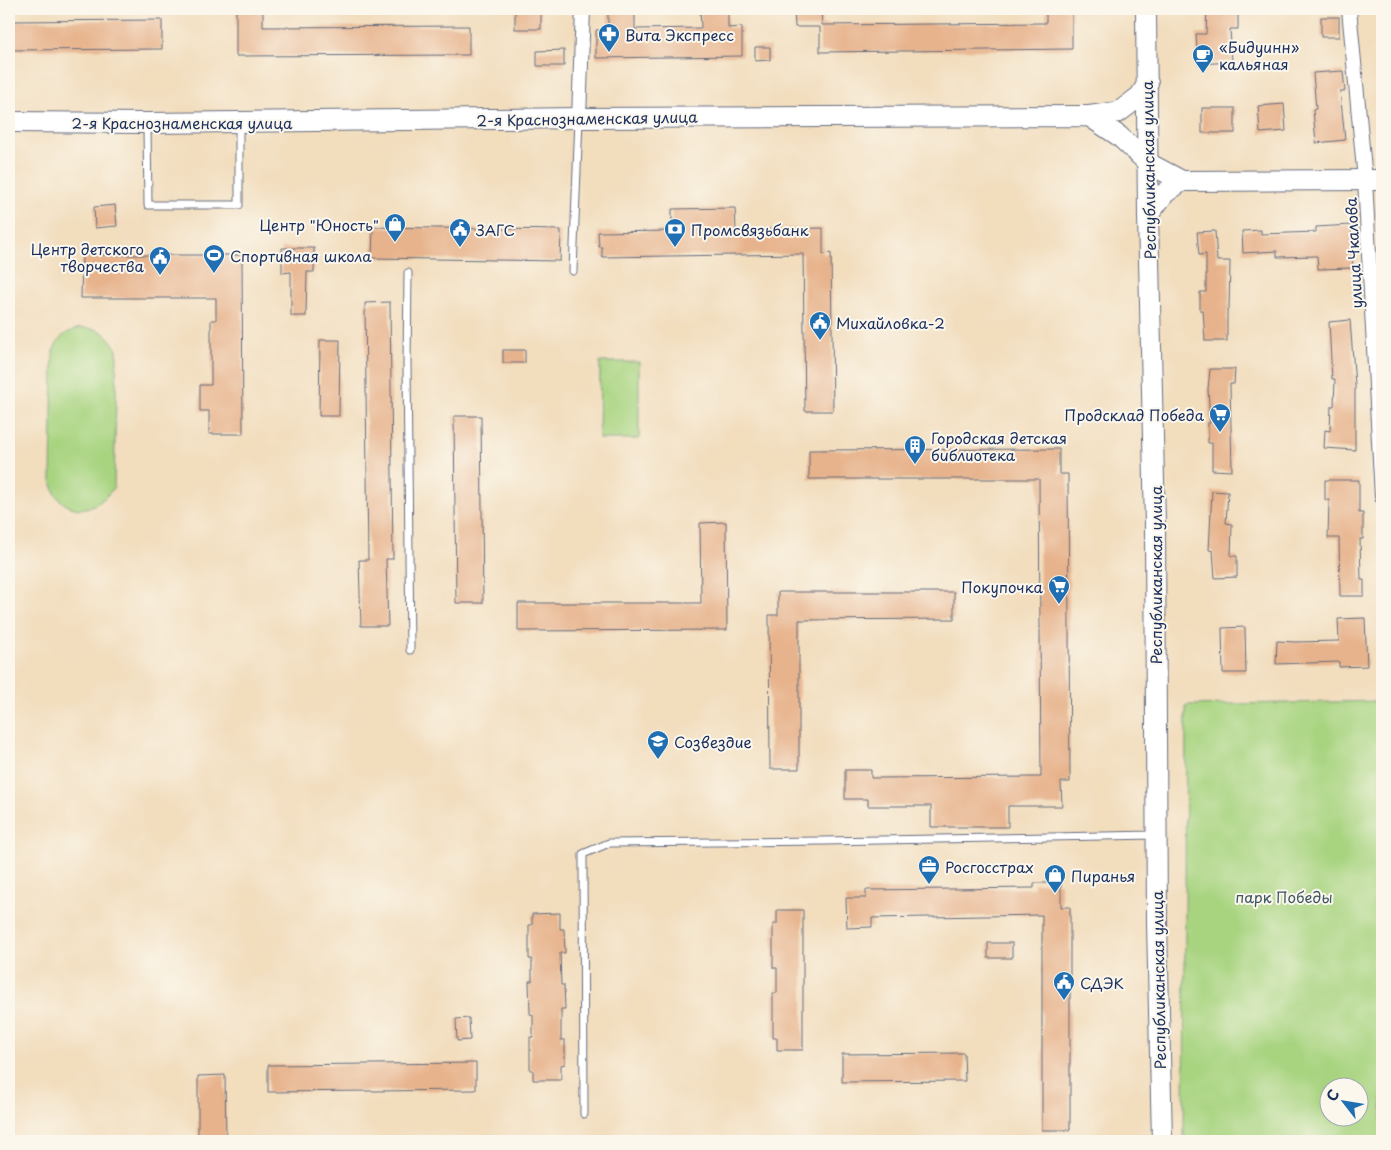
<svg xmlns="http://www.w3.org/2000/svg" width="1391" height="1150" font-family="'Playpen Sans',sans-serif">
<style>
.green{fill:#a8d480;stroke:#62826f;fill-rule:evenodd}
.building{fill:#e7b38c}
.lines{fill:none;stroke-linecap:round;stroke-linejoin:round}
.lane-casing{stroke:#666c7f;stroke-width:9}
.street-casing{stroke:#666c7f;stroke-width:16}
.secondary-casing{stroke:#666c7f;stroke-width:22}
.lane{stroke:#fff;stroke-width:7}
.street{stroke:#fff;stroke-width:14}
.secondary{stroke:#fff;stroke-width:20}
.labels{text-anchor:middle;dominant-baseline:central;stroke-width:4;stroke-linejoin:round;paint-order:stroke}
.poi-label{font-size:15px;fill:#1b2f5e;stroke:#fbf7ec;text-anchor:start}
.street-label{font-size:15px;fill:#1b2f5e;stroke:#fbf7ec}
.park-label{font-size:15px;fill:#3e5866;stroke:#fbf7ec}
</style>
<rect width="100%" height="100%" fill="#fbf7ec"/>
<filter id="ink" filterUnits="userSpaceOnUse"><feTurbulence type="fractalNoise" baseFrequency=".02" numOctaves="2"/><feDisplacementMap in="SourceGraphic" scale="10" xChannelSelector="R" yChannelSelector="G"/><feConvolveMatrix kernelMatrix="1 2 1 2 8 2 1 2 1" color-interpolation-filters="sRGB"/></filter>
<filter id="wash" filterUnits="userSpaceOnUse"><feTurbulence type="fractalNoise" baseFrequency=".0096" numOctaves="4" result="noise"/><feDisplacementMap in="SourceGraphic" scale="20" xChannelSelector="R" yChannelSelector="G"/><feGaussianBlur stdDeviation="1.12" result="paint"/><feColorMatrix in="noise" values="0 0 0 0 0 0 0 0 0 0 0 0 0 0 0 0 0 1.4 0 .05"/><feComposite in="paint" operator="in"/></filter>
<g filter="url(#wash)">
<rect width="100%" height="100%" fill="#f2ddbd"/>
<!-- green -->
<g class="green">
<path d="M80,328C101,329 106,331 117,350L114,487C100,508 73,519 56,495C54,491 52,485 51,480L53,351C60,336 64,333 80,328Z"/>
<path d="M600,362H639V439H599Z"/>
<path d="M1382,701V1141H1184L1186,705ZM1328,1088H1358V1118H1328Z"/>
</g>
<g id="blocks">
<!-- building -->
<g class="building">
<path d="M236,9H263V27L469,26V55L236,56Z"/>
<rect x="515" y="9" width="26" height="20"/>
<path d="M608,9H635V29L701,28L700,9H728V28L742,27V56L596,58V30L608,29Z"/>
<path d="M794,9H821L822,25L1046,23V9H1072V49L820,52V27H795Z"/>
<path d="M1207,9L1238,10V29H1230L1232,62L1198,64L1196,34H1206Z"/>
<rect x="1321" y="17" width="18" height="20"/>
<path d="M162,20V49L9,50V21Z"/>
<path d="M755,47H770V60L755,61Z"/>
<path d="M564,50V66H537V51Z"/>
<path d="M1343,71L1345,91H1340L1345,140L1316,143L1313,110L1316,109L1313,73Z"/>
<path d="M1284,104L1286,131L1260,133L1258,106Z"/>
<rect x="1202" y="108" width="33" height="25"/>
<path d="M115,205L117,226L95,228L94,207Z"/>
<path d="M735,208L736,230L823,228V254L831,253L833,411H805L803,254L602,257V247H599L598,232L672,231V209Z"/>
<path d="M1351,225L1353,268L1318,269L1317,256L1277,257V251L1243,253L1242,231L1261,230V234L1316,232V227Z"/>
<path d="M373,227L561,230L560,261L372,258Z"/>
<path d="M1215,231L1217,261H1230L1229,310H1227V341H1205L1203,310H1200V292H1206V254L1199,255L1197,232Z"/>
<path d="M282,248H314V272H307L306,316H291V272L282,273Z"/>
<path d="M82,255H242L243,434H209V411H200V385H211V320H216V298H81Z"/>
<path d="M390,302L393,559H386L388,626H361L359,560H368L365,303Z"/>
<path d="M1350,320L1355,385V450L1324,448L1325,430L1330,431L1331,406H1334L1335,379H1332L1329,322Z"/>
<path d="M320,340H340L339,416H319Z"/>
<rect x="503" y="350" width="22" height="13"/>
<path d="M1210,369H1235L1234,384H1230L1232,471L1212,470V443H1208V423H1210L1208,389Z"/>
<path d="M454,416H481L483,603H456Z"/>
<path d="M1059,449V474H1068L1070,782H1061L1062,806H1008V827H931V806H868V799H845V770H871V778L1041,777L1039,479H809V450Z"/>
<path d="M1325,480H1359V513H1363V539H1360L1361,580H1364V596H1340L1339,538H1328L1329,500H1325Z"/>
<path d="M1212,491L1228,492L1226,523L1232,524L1231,556H1237V577L1215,578L1213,551L1209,550Z"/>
<path d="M726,522L727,630L518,631V603H701L700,523Z"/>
<path d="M778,592H954V619L799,620V769H770L769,615H778Z"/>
<path d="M1365,618L1367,666L1339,667V662L1276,664L1277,641L1295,642L1339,641L1338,619Z"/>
<path d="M1245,627L1246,673H1223L1222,628Z"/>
<path d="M1034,883H1061V907H1070V1130H1042V915L872,918V927L847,928L846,898H866V890L1034,888Z"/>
<path d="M777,910H803V1050H777V1038H773V993H777V968H773V924H777Z"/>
<path d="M560,913V929H564L565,953H560L561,985H564L565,1009H561V1040H565V1064L561,1065V1080H533V1070H530V1037H533V1015L530,1014L529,981H532V959H529V925H532V914Z"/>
<rect x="988" y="943" width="24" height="15"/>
<path d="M469,1018L470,1040L457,1041L456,1019Z"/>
<path d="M964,1053L965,1081L842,1082V1054Z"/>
<path d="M476,1063V1090L268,1092V1065Z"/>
<path d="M225,1075L226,1141H198V1076Z"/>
</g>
</g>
</g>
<g filter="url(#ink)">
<use href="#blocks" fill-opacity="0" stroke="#666c7f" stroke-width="1"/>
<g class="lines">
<!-- lane casing -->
<g class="lane-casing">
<g id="lane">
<path d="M147,126L148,205H239V123"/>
<path d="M573,271L579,119"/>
<path d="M408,273L407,364L410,650"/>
<path d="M584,1114L583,854L609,843L823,841L1156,835"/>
</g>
</g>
<!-- street casing -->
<g class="street-casing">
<g id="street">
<path d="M1349,9L1365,180L1382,497"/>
<path d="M579,118L583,9"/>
</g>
</g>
<!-- secondary casing -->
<g class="secondary-casing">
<g id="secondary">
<path d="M1146,9L1148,215L1155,525L1157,924L1162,1141"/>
<path d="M1089,116L1119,112L1140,96L1148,83"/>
<path d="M9,122L147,123L579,118L1089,116L1119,136L1148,163L1182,181L1382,180"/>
<path d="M1148,215L1165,193L1182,181"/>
</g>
</g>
<!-- lane -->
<use href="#lane" class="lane"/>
<!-- street -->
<use href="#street" class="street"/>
<!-- secondary -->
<use href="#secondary" class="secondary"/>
</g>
</g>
<!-- icons -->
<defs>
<g id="pharmacy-pin" transform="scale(1.125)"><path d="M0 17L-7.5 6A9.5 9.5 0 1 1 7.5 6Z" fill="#1f6fb2" stroke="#fbf7ec"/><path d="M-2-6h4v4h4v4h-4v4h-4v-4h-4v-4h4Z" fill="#fff"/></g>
<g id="cafe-pin" transform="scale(1.125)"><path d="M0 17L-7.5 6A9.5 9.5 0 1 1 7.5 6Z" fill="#1f6fb2" stroke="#fbf7ec"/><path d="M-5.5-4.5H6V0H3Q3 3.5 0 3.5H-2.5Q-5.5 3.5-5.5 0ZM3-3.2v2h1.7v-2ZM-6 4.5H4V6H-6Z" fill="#fff"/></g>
<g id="shop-pin" transform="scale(1.125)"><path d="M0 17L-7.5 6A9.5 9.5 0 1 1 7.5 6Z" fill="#1f6fb2" stroke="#fbf7ec"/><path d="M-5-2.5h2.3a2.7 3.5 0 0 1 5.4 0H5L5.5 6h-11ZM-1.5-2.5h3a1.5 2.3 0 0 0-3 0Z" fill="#fff"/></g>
<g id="civic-pin" transform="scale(1.125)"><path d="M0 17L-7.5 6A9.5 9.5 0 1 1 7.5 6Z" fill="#1f6fb2" stroke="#fbf7ec"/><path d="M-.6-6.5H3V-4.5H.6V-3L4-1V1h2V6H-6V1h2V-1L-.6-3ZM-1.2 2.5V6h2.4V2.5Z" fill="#fff"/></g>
<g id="bank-pin" transform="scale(1.125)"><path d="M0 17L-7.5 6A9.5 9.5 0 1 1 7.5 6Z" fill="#1f6fb2" stroke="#fbf7ec"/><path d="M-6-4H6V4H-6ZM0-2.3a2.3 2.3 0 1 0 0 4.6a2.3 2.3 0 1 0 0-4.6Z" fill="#fff"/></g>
<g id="stadium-pin" transform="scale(1.125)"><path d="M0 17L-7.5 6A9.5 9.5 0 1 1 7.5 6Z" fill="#1f6fb2" stroke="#fbf7ec"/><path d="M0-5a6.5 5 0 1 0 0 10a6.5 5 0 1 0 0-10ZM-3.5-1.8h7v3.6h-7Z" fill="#fff"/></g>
<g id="supermarket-pin" transform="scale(1.125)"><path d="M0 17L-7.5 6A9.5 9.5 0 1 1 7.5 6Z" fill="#1f6fb2" stroke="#fbf7ec"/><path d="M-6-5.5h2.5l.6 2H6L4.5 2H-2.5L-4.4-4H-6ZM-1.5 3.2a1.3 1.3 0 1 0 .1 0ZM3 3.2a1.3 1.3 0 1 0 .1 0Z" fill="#fff"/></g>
<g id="building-pin" transform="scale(1.125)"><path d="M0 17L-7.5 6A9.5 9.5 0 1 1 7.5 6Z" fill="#1f6fb2" stroke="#fbf7ec"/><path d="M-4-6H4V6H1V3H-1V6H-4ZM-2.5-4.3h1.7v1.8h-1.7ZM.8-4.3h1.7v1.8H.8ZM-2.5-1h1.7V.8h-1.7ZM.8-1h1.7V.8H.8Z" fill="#fff"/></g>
<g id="school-pin" transform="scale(1.125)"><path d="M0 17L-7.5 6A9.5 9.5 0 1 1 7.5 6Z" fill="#1f6fb2" stroke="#fbf7ec"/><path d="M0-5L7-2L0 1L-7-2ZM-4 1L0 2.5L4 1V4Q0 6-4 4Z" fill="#fff"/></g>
<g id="office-pin" transform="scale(1.125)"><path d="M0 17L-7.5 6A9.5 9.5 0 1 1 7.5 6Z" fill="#1f6fb2" stroke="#fbf7ec"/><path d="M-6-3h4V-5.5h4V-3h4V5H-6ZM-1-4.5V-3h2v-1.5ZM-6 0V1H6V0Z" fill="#fff"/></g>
</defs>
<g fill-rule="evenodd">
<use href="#pharmacy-pin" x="609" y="34"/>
<use href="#cafe-pin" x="1203" y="55"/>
<use href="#shop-pin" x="395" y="224"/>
<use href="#civic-pin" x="460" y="229"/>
<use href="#bank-pin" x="675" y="229"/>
<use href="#stadium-pin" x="214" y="255"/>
<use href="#civic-pin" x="160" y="257"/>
<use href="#civic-pin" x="820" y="322"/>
<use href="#supermarket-pin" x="1220" y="414"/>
<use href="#building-pin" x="915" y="446"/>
<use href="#supermarket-pin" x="1059" y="586"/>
<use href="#school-pin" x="658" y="741"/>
<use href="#office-pin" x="929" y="866"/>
<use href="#shop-pin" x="1055" y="875"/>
<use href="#civic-pin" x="1064" y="982"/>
</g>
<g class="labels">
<!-- poi labels -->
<g class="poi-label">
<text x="625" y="34">Вита Экспресс</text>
<text x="1219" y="46">«Бидуинн»<tspan x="1219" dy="17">кальяная</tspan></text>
<text x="379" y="224" text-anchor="end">Центр "Юность"</text>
<text x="476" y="229">ЗАГС</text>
<text x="691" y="229">Промсвязьбанк</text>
<text x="144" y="248" text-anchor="end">Центр детского<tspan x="144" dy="17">творчества</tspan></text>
<text x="230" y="255">Спортивная школа</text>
<text x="836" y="322">Михайловка-2</text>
<text x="1204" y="414" text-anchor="end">Продсклад Победа</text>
<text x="931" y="437">Городская детская<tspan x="931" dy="17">библиотека</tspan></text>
<text x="1043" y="586" text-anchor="end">Покупочка</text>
<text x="674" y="741">Созвездие</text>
<text x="945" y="866">Росгосстрах</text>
<text x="1071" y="875">Пиранья</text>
<text x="1080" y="982">СДЭК</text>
</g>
<!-- street labels -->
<g class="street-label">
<text transform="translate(587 118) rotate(-1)">2-я Краснознаменская улица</text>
<text x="182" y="122">2-я Краснознаменская улица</text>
<text transform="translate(1148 170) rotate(-91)">Республиканская улица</text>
<text transform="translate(1353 253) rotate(-93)">улица Чкалова</text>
<text transform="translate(1155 575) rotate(-90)">Республиканская улица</text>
<text transform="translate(1158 980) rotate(-91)">Республиканская улица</text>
</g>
<!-- park labels -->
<g class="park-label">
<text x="1284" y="896">парк Победы</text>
</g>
</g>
<!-- margin -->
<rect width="1391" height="1150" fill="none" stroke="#fbf7ec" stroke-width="30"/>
<!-- north arrow -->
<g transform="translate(1344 1102) rotate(301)"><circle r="24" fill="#fbf7ec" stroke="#a1a7b3"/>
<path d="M0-4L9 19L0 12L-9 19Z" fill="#1f6fb2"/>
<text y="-8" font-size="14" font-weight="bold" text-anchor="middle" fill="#1b2f5e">С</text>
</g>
</svg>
